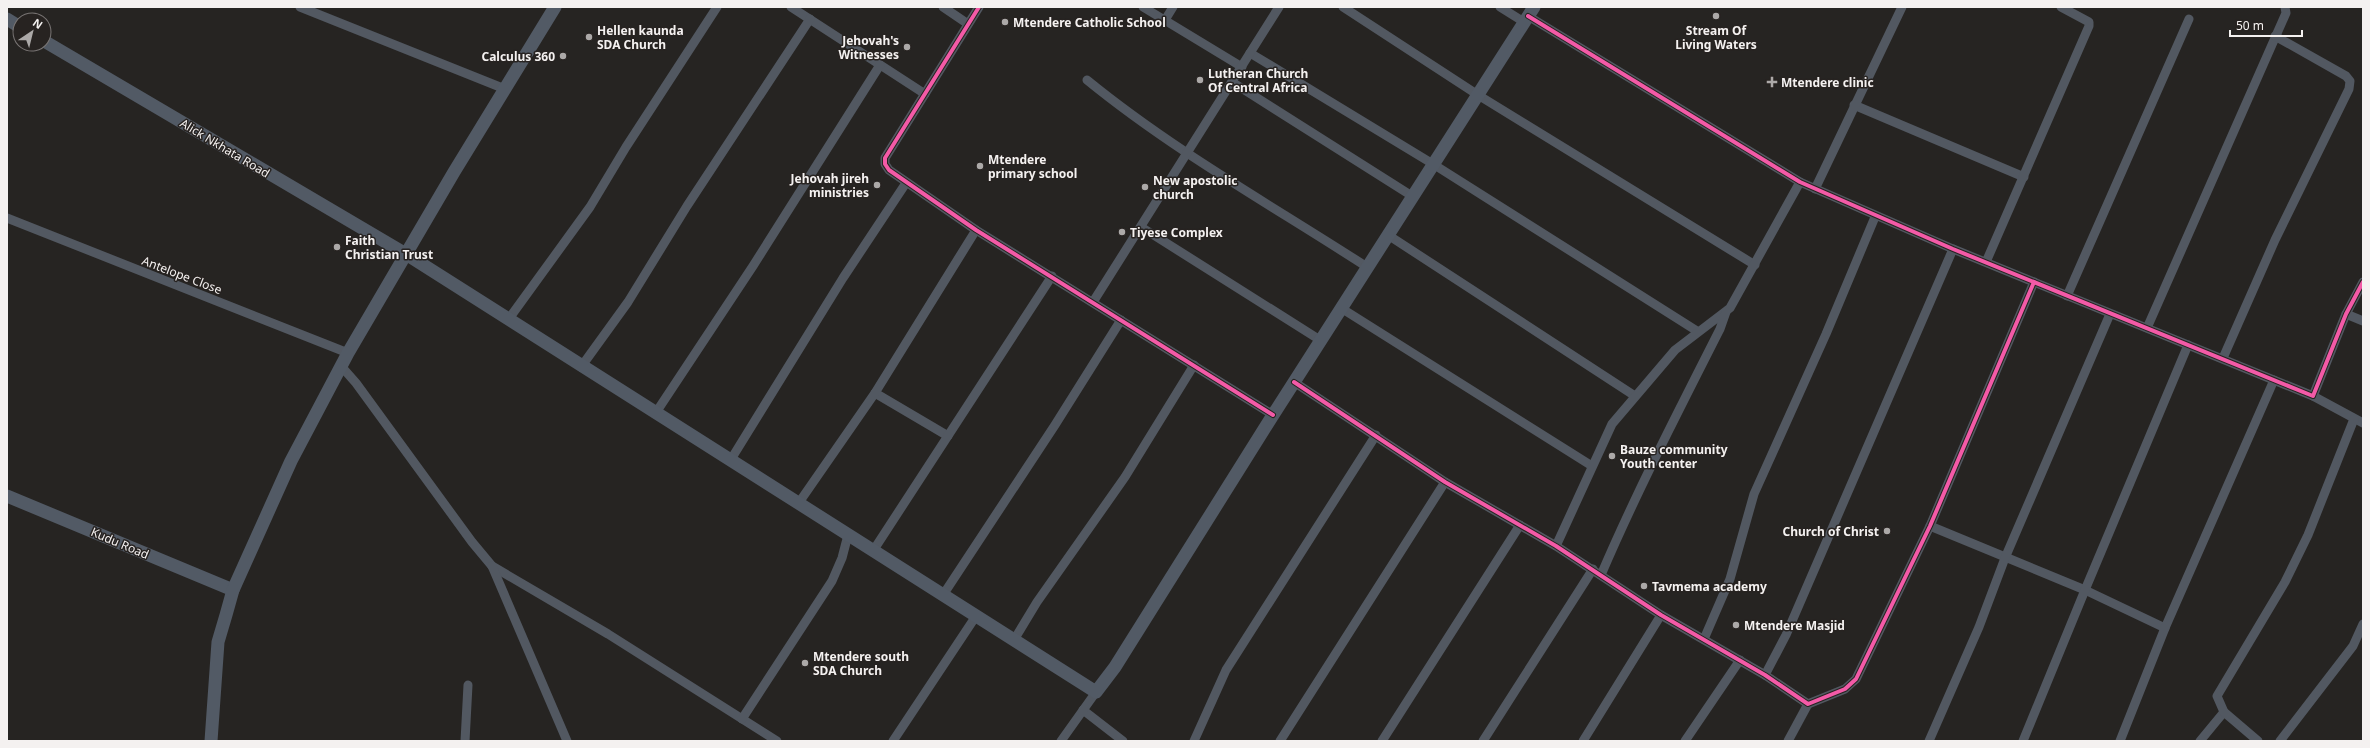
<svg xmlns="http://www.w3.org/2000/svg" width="2370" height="748" font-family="'Noto Sans',sans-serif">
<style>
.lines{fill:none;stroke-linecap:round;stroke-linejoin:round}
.street{stroke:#525861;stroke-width:9}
.secondary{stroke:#525a65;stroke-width:13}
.cycleway-casing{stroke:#272321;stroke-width:6}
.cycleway{stroke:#f35aa7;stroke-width:4}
.poi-dot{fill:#aca9a8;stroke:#272321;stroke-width:1.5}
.labels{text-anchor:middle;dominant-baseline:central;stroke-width:3;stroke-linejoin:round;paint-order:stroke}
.poi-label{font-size:12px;font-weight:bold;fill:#f4f1f0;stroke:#272321;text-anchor:start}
.street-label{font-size:12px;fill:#f4f1f0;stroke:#272321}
</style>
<rect width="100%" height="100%" fill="#262422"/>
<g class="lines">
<!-- street -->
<g class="street">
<path d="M300,7L505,89"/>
<path d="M791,7L925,94"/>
<path d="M943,7L968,24"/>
<path d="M979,7L885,158V164L889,170L976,230L1273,415"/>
<path d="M1143,7L1242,67"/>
<path d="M1343,7L1478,95L1755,265"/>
<path d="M1500,7L1524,22"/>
<path d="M1528,16L1800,182L1953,249L2313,396L2346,314L2363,282"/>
<path d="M1165,20L1173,7"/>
<path d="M1250,53L1433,164L1697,331"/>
<path d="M1087,80C1174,151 1273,206 1367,267"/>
<path d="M1232,82L1412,196"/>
<path d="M1854,105L2024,177"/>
<path d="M1815,189L1902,7"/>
<path d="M7,218L348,353"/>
<path d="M1141,227L1320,340"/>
<path d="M1388,235L1635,396"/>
<path d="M1986,262L2089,26V22L2061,7"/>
<path d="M2067,296L2189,19"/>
<path d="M1093,302L1279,7"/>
<path d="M1341,308L1592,466"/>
<path d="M2346,314L2363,321"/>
<path d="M508,320L590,207L626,147L717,7"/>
<path d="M2147,328L2286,13L2285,7"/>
<path d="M2223,358L2275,240L2349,89L2350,81L2346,76L2275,36"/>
<path d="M341,366L356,383L472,542L492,566L608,634L777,741"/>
<path d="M581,367L628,302L687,206L810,19"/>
<path d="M1294,382L1445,482L1556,546L1661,615L1765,675L1808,704L1845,689L1856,679L1930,526L2034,282"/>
<path d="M875,393L948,436"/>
<path d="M2313,396L2363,423"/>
<path d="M655,414L753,266L880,65"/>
<path d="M730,461L843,278L906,183"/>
<path d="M798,504L875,393L976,230"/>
<path d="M1930,526L2085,590L2165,628"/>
<path d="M1556,546L1612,424L1675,350L1730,308L1800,182"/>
<path d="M873,551L1052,276"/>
<path d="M492,566L567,741"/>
<path d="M1601,575C1637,491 1679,410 1720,329L1726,312"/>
<path d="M943,595L1055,425L1121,320"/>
<path d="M1704,639L1730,579L1754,494L1826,334L1875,217"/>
<path d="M1014,640L1037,602L1125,477L1194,365"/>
<path d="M1765,675L1786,635L1953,249"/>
<path d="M1083,710L1123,741"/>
<path d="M742,719L832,581L842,558L848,535"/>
<path d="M465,741L468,685"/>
<path d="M893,741L976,616"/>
<path d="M1061,741L1096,692"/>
<path d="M1194,741L1226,670L1376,435"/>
<path d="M1280,741L1445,482"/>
<path d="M1382,741L1520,525"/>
<path d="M1483,741L1593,569"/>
<path d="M1583,741L1661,615"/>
<path d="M1685,741L1740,660"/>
<path d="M1788,741L1808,704"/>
<path d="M1929,741L1979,627L2005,558L2110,314"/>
<path d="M2023,741L2085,590L2188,345"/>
<path d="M2120,741L2165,628L2274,380"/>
<path d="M2200,741L2224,712"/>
<path d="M2258,741L2224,712L2217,696L2285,582L2308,535L2354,419"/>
<path d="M2280,741L2353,646L2363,624"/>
</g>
<!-- secondary -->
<g class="secondary">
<path d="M7,19L20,27"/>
<path d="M44,41L406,254L1096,692L1115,667L1273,415L1534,7"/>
<path d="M7,496L233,590"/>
<path d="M211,741L218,642L226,615L233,590L291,461L348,353L454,172L555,7"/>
</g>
<!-- cycleway casing -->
<g class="cycleway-casing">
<g id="cycleway">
<path d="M979,7L885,158V164L889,170L976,230L1273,415"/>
<path d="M1528,16L1800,182L1953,249L2313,396L2346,314L2363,282"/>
<path d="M1294,382L1445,482L1556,546L1661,615L1765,675L1808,704L1845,689L1856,679L1930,526L2034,282"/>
</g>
</g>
<!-- cycleway -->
<use href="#cycleway" class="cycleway"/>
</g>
<!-- markers -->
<g class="poi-dot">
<circle cx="1716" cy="16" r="4"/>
<circle cx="1005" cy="22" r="4"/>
<circle cx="589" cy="37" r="4"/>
<circle cx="907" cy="47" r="4"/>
<circle cx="563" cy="56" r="4"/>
<circle cx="1200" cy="80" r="4"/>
<path d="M1770 76h4v4h4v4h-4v4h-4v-4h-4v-4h4z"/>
<circle cx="980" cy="166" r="4"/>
<circle cx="877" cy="185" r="4"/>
<circle cx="1145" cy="187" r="4"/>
<circle cx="1122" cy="232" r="4"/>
<circle cx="337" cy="247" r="4"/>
<circle cx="1612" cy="456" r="4"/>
<circle cx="1887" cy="531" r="4"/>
<circle cx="1644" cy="586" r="4"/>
<circle cx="1736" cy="625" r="4"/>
<circle cx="805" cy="663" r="4"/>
</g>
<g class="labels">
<!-- poi labels -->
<g class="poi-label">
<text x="1013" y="22">Mtendere Catholic School</text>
<text x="597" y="30">Hellen kaunda<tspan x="597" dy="14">SDA Church</tspan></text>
<text x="1716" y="30" text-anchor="middle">Stream Of<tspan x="1716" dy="14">Living Waters</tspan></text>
<text x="899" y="40" text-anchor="end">Jehovah's<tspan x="899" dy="14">Witnesses</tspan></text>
<text x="555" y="56" text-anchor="end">Calculus 360</text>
<text x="1208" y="73">Lutheran Church<tspan x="1208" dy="14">Of Central Africa</tspan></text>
<text x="1781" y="82">Mtendere clinic</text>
<text x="988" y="159">Mtendere<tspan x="988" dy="14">primary school</tspan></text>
<text x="869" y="178" text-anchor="end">Jehovah jireh<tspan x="869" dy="14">ministries</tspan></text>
<text x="1153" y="180">New apostolic<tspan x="1153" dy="14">church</tspan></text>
<text x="1130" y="232">Tiyese Complex</text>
<text x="345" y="240">Faith<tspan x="345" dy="14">Christian Trust</tspan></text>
<text x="1620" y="449">Bauze community<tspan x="1620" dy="14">Youth center</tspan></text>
<text x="1879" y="531" text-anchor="end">Church of Christ</text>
<text x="1652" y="586">Tavmema academy</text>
<text x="1744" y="625">Mtendere Masjid</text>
<text x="813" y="656">Mtendere south<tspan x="813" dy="14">SDA Church</tspan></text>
</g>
<!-- street labels -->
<g class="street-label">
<text transform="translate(225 148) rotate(31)">Alick Nkhata Road</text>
<text transform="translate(182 275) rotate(21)">Antelope Close</text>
<text transform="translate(120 543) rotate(23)">Kudu Road</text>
</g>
</g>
<!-- border -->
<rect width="2370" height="748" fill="none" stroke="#f4f1f0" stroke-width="16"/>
<!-- north arrow -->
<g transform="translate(32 32) rotate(35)"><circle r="19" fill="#272321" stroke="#797574"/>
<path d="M0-3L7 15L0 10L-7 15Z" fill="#aca9a8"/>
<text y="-6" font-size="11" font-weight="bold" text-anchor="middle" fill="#f4f1f0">N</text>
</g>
<!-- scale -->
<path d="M2230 30v6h72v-6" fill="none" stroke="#f4f1f0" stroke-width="2"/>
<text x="2236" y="30" font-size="12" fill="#f4f1f0" stroke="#272321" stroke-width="3" paint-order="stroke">50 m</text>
</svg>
